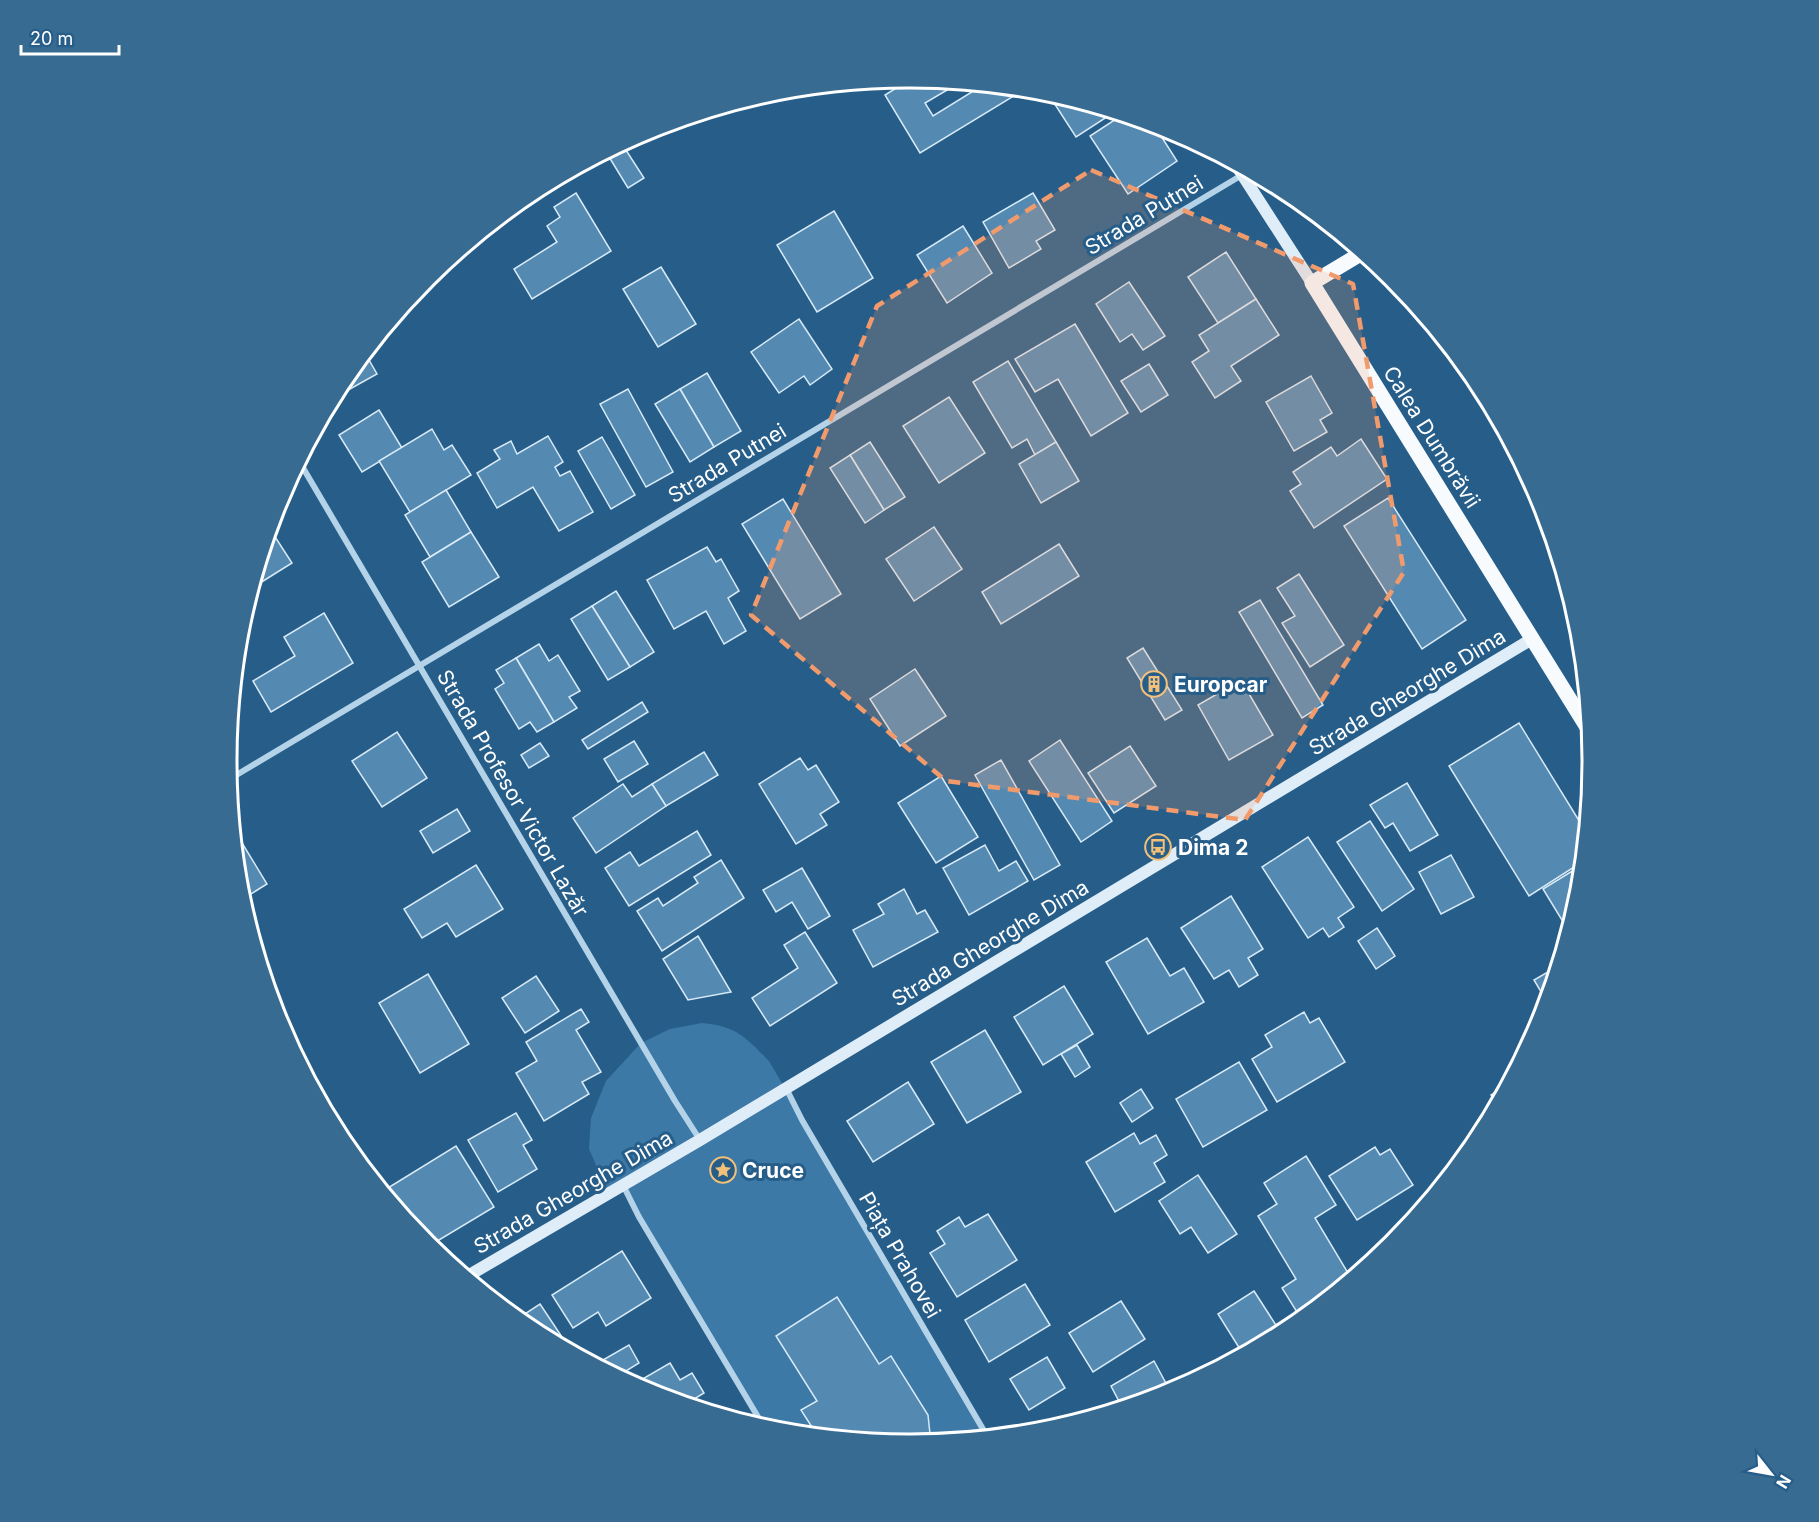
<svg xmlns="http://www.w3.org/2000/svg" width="1819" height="1522" font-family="Inter,sans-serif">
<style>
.green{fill:#3c79a6}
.building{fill:#548ab2;stroke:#d8eaf7;stroke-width:1.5}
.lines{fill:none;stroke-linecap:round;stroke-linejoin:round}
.street{stroke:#b4d3e9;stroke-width:6}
.secondary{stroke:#dfedf8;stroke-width:12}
.primary{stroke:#f7fbfe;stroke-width:15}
.marked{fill:#f19b6d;fill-opacity:0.2;stroke:#f19b6d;stroke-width:4.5;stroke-dasharray:12 8;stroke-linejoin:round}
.labels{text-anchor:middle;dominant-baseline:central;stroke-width:6;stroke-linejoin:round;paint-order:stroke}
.street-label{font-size:21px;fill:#fff;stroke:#275e89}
.poi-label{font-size:21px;font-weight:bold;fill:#fff;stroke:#275e89;text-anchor:start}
.rim{fill:none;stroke:#fff;stroke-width:3}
</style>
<rect width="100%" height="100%" fill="#275e89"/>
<!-- green -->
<path class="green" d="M702,1023C738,1027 744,1036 769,1061L987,1436L909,1444L776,1431L762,1427L623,1185L609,1195L589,1149L591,1118L606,1081L641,1043L670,1029Z"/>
<!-- building -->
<g class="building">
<path d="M912,78L959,83L925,103L933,116L983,85L1025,89L920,153L885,95Z"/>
<path d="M1047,92L1113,113L1076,137Z"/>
<path d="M1122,115L1154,125L1177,161L1128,194L1090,136Z"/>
<path d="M622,144L644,178L628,188L606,152Z"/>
<path d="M576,193L611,251L532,299L514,269L557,242L547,226L560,217L554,207Z"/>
<path d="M1033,193L1055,230L1036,241L1041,249L1009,268L983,222Z"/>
<path d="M834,211L873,278L817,312L777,245Z"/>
<path d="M963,226L992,273L947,303L917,255Z"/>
<path d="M1226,252L1256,299L1218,323L1188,277Z"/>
<path d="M661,267L696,324L658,347L623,289Z"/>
<path d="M1129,282L1165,336L1143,350L1132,334L1120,342L1096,304Z"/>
<path d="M1256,299L1279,335L1231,366L1241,381L1215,398L1192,362L1209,351L1199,335Z"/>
<path d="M799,319L832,369L810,385L804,376L779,393L751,352Z"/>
<path d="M1075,324L1128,413L1091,436L1058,379L1035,392L1015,359Z"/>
<path d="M365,353L377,374L332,399L342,381Z"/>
<path d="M1008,361L1056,442L1035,455L1027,439L1012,448L973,382Z"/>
<path d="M1149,364L1168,395L1141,412L1121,381Z"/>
<path d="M707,373L741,431L714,447L680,389Z"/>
<path d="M1311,376L1332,413L1320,420L1327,432L1294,451L1266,402Z"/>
<path d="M628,389L673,472L646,487L600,404Z"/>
<path d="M680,389L714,447L690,462L655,404Z"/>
<path d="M949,397L985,453L939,483L903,426Z"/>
<path d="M379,410L402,448L362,472L339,435Z"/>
<path d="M432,429L444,450L452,445L471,475L410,512L379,461Z"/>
<path d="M548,436L563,462L555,467L560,476L570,471L593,512L559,531L533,487L497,508L477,473L500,459L494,450L511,441L517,454Z"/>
<path d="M602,437L635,495L611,509L578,451Z"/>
<path d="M1361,439L1387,479L1314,528L1290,491L1301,484L1293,472L1331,447L1337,456Z"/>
<path d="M870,442L905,497L884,510L850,455Z"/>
<path d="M1056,442L1079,481L1041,503L1019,464Z"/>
<path d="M850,455L884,510L865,523L830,468Z"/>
<path d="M446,490L471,532L430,557L405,515Z"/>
<path d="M1388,498L1466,620L1422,649L1344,526Z"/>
<path d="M783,499L841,594L800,619L742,524Z"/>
<path d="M934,527L962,569L914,601L886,559Z"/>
<path d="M270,529L292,563L252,588Z"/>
<path d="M471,532L499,577L449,607L422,562Z"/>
<path d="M1059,544L1079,576L1001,624L982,592Z"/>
<path d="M707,547L716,562L721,559L739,591L728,598L746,631L724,644L706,611L674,629L647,580Z"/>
<path d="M1299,574L1344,645L1310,667L1282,623L1295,616L1277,588Z"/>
<path d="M616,591L654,652L630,667L592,606Z"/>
<path d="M1260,600L1323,705L1302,718L1239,612Z"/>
<path d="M592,606L630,667L608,680L571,619Z"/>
<path d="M324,613L353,663L271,712L253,681L295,656L284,637Z"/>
<path d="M539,644L549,661L558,655L580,691L569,697L577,708L554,722L516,658Z"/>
<path d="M1143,648L1182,710L1165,720L1127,658Z"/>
<path d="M516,658L554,722L537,732L530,722L519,729L495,689L504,683L496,670Z"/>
<path d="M915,669L946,716L900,746L870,699Z"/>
<path d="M1241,680L1273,735L1229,760L1198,705Z"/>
<path d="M642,702L648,712L588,749L582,740Z"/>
<path d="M1519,723L1586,832L1582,862L1529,896L1449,766Z"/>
<path d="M397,732L427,778L382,807L352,761Z"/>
<path d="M1060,740L1112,821L1081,842L1029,761Z"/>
<path d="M634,741L648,764L618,782L604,759Z"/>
<path d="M540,743L549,756L529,768L521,755Z"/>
<path d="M1130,746L1156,786L1114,813L1088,773Z"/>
<path d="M704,752L718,775L666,806L652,784Z"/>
<path d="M800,758L808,770L816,765L839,802L820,814L827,825L796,844L759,784Z"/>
<path d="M1001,760L1060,865L1034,880L975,775Z"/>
<path d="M941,776L978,837L936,863L898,803Z"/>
<path d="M1407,783L1438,835L1410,851L1393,823L1385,828L1370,805Z"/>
<path d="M623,784L632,797L652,784L666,806L596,853L573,818Z"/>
<path d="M457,809L470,831L433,853L420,831Z"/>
<path d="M1370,821L1414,889L1382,911L1337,842Z"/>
<path d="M697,831L711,855L629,906L605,868L630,852L639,866Z"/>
<path d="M1308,837L1354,907L1338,918L1344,927L1329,937L1323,928L1308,938L1262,867Z"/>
<path d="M239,838L267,884L241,900L234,841Z"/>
<path d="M985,845L999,871L1016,861L1028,881L969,915L943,868Z"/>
<path d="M1451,855L1474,897L1441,914L1419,872Z"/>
<path d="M721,860L744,898L662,951L637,911L658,898L663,906L698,883L694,877Z"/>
<path d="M476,865L503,909L456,937L447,923L422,938L404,909Z"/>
<path d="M1582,865L1579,895L1568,930L1543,889Z"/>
<path d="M802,868L830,916L808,929L792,902L776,912L763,890Z"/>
<path d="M904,889L917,914L925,910L938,932L873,967L853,930L884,914L878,904Z"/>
<path d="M1231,896L1263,949L1248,958L1258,975L1239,987L1229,970L1214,979L1181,928Z"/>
<path d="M1377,928L1395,956L1376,969L1358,941Z"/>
<path d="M805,932L837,983L770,1026L752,998L798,968L784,945Z"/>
<path d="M698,936L731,992L688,1000L663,959Z"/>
<path d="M1147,938L1170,976L1184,968L1204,1002L1148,1034L1106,962Z"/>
<path d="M1558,966L1547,1002L1534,980Z"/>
<path d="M428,974L469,1044L420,1073L379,1003Z"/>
<path d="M536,976L559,1011L525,1033L502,998Z"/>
<path d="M1064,986L1093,1034L1043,1065L1014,1017Z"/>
<path d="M581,1009L589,1022L576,1030L601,1072L582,1082L589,1094L544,1121L516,1073L537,1061L526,1042Z"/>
<path d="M1304,1012L1310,1023L1319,1018L1345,1062L1277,1102L1252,1059L1272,1047L1265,1035Z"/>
<path d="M985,1030L1021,1092L967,1123L931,1062Z"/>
<path d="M1077,1045L1090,1067L1075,1077L1061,1054Z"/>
<path d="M1239,1062L1267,1110L1203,1147L1176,1099Z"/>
<path d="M908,1082L934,1124L873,1162L847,1121Z"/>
<path d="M1507,1085L1497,1104L1491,1095Z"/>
<path d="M1141,1089L1153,1108L1132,1122L1120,1103Z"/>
<path d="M516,1113L532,1140L523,1145L537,1169L498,1192L468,1140Z"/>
<path d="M1134,1133L1140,1144L1156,1135L1167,1155L1154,1163L1165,1182L1115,1212L1086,1162Z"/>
<path d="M456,1146L494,1207L429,1246L383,1191Z"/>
<path d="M1375,1147L1380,1155L1390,1149L1413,1185L1357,1220L1329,1176Z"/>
<path d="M1306,1156L1336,1205L1315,1218L1351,1278L1300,1317L1282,1288L1296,1279L1258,1216L1277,1204L1264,1183Z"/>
<path d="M1198,1175L1237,1234L1208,1253L1191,1227L1180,1234L1159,1201Z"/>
<path d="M988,1214L1017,1260L957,1297L930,1253L945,1244L937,1231L959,1217L965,1227Z"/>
<path d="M622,1251L651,1298L606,1326L598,1312L573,1328L552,1295Z"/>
<path d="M1025,1284L1050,1325L989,1362L965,1320Z"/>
<path d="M1254,1291L1281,1333L1243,1354L1218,1314Z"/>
<path d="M837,1297L879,1364L891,1356L928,1415L930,1434L923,1443L909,1444L817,1435L801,1410L817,1401L776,1336Z"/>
<path d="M1121,1301L1145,1339L1093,1372L1069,1333Z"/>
<path d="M540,1304L568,1346L565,1348L530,1329L517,1319Z"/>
<path d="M629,1345L639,1363L618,1376L596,1364Z"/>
<path d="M1047,1357L1065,1388L1029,1410L1010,1379Z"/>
<path d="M1154,1361L1168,1387L1182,1379L1186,1384L1171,1392L1122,1407L1111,1386Z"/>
<path d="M670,1363L680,1380L692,1373L704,1393L694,1399L698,1407L648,1392L634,1384Z"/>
</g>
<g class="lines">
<!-- street -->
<g class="street">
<path d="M299,461L675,1101L700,1140"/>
<path d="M228,780L1242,175"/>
<path d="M786,1088L802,1120L987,1436"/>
<path d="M623,1185L639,1217L764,1427"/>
</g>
<!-- secondary -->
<g class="secondary">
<path d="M1236,165L1312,283"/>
<path d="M466,1277L700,1140L1532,639"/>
</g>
<!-- primary -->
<path class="primary" d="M1362,253L1312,283L1590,732"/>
</g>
<!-- marked area -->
<path class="marked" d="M1091,170L1353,284L1404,572L1245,820L946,781L751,615L877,306Z"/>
<!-- icons -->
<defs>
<g id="building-ring" transform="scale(1.35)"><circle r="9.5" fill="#275e89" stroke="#f2c07a" stroke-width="1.5"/><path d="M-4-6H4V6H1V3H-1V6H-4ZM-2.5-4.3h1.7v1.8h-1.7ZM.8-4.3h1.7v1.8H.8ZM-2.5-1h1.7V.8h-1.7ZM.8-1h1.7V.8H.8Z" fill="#f2c07a"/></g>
<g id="bus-ring" transform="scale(1.35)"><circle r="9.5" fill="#275e89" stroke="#f2c07a" stroke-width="1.5"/><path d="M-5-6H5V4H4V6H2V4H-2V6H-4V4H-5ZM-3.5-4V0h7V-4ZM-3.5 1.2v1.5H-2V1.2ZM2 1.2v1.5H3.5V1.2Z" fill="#f2c07a"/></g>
<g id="sight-ring" transform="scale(1.35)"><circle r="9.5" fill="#275e89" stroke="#f2c07a" stroke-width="1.5"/><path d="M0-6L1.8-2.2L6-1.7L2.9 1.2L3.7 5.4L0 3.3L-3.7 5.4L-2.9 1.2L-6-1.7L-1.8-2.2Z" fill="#f2c07a"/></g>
</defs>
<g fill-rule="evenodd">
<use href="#building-ring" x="1154" y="684"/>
<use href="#bus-ring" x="1158" y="847"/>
<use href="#sight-ring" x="723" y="1170"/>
</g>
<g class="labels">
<!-- street labels -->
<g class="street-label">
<text transform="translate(1144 215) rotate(-31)">Strada Putnei</text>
<text transform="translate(1432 437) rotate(58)">Calea Dumbrăvii</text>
<text transform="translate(727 463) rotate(-31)">Strada Putnei</text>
<text transform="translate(1407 692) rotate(-31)">Strada Gheorghe Dima</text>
<text transform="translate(513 793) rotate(60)">Strada Profesor Victor Lazăr</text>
<text transform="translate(990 943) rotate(-31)">Strada Gheorghe Dima</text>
<text transform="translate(573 1192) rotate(-30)">Strada Gheorghe Dima</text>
<text transform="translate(900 1255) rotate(60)">Piața Prahovei</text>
</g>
<!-- poi labels -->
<g class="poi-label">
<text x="1174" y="684">Europcar</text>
<text x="1178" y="847">Dima 2</text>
<text x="742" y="1170">Cruce</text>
</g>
</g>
<!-- crop -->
<path d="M0 0H1819V1522H0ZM909 88H910A672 672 0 0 1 1582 760V762A672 672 0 0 1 910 1434H909A672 672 0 0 1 237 762V760A672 672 0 0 1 909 88Z" fill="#386b92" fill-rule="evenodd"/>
<path class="rim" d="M909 88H910A672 672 0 0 1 1582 760V762A672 672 0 0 1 910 1434H909A672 672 0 0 1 237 762V760A672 672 0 0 1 909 88Z"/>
<!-- north arrow -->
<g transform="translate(1771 1474) rotate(121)" stroke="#275e89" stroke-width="4.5" paint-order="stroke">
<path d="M0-4.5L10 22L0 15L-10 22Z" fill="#ffffff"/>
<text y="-9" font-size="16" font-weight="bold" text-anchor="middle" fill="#ffffff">N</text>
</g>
<!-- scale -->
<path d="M21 45v9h98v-9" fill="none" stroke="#ffffff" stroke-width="3"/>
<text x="30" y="45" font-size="18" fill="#ffffff" stroke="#275e89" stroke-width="4.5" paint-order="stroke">20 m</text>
</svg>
